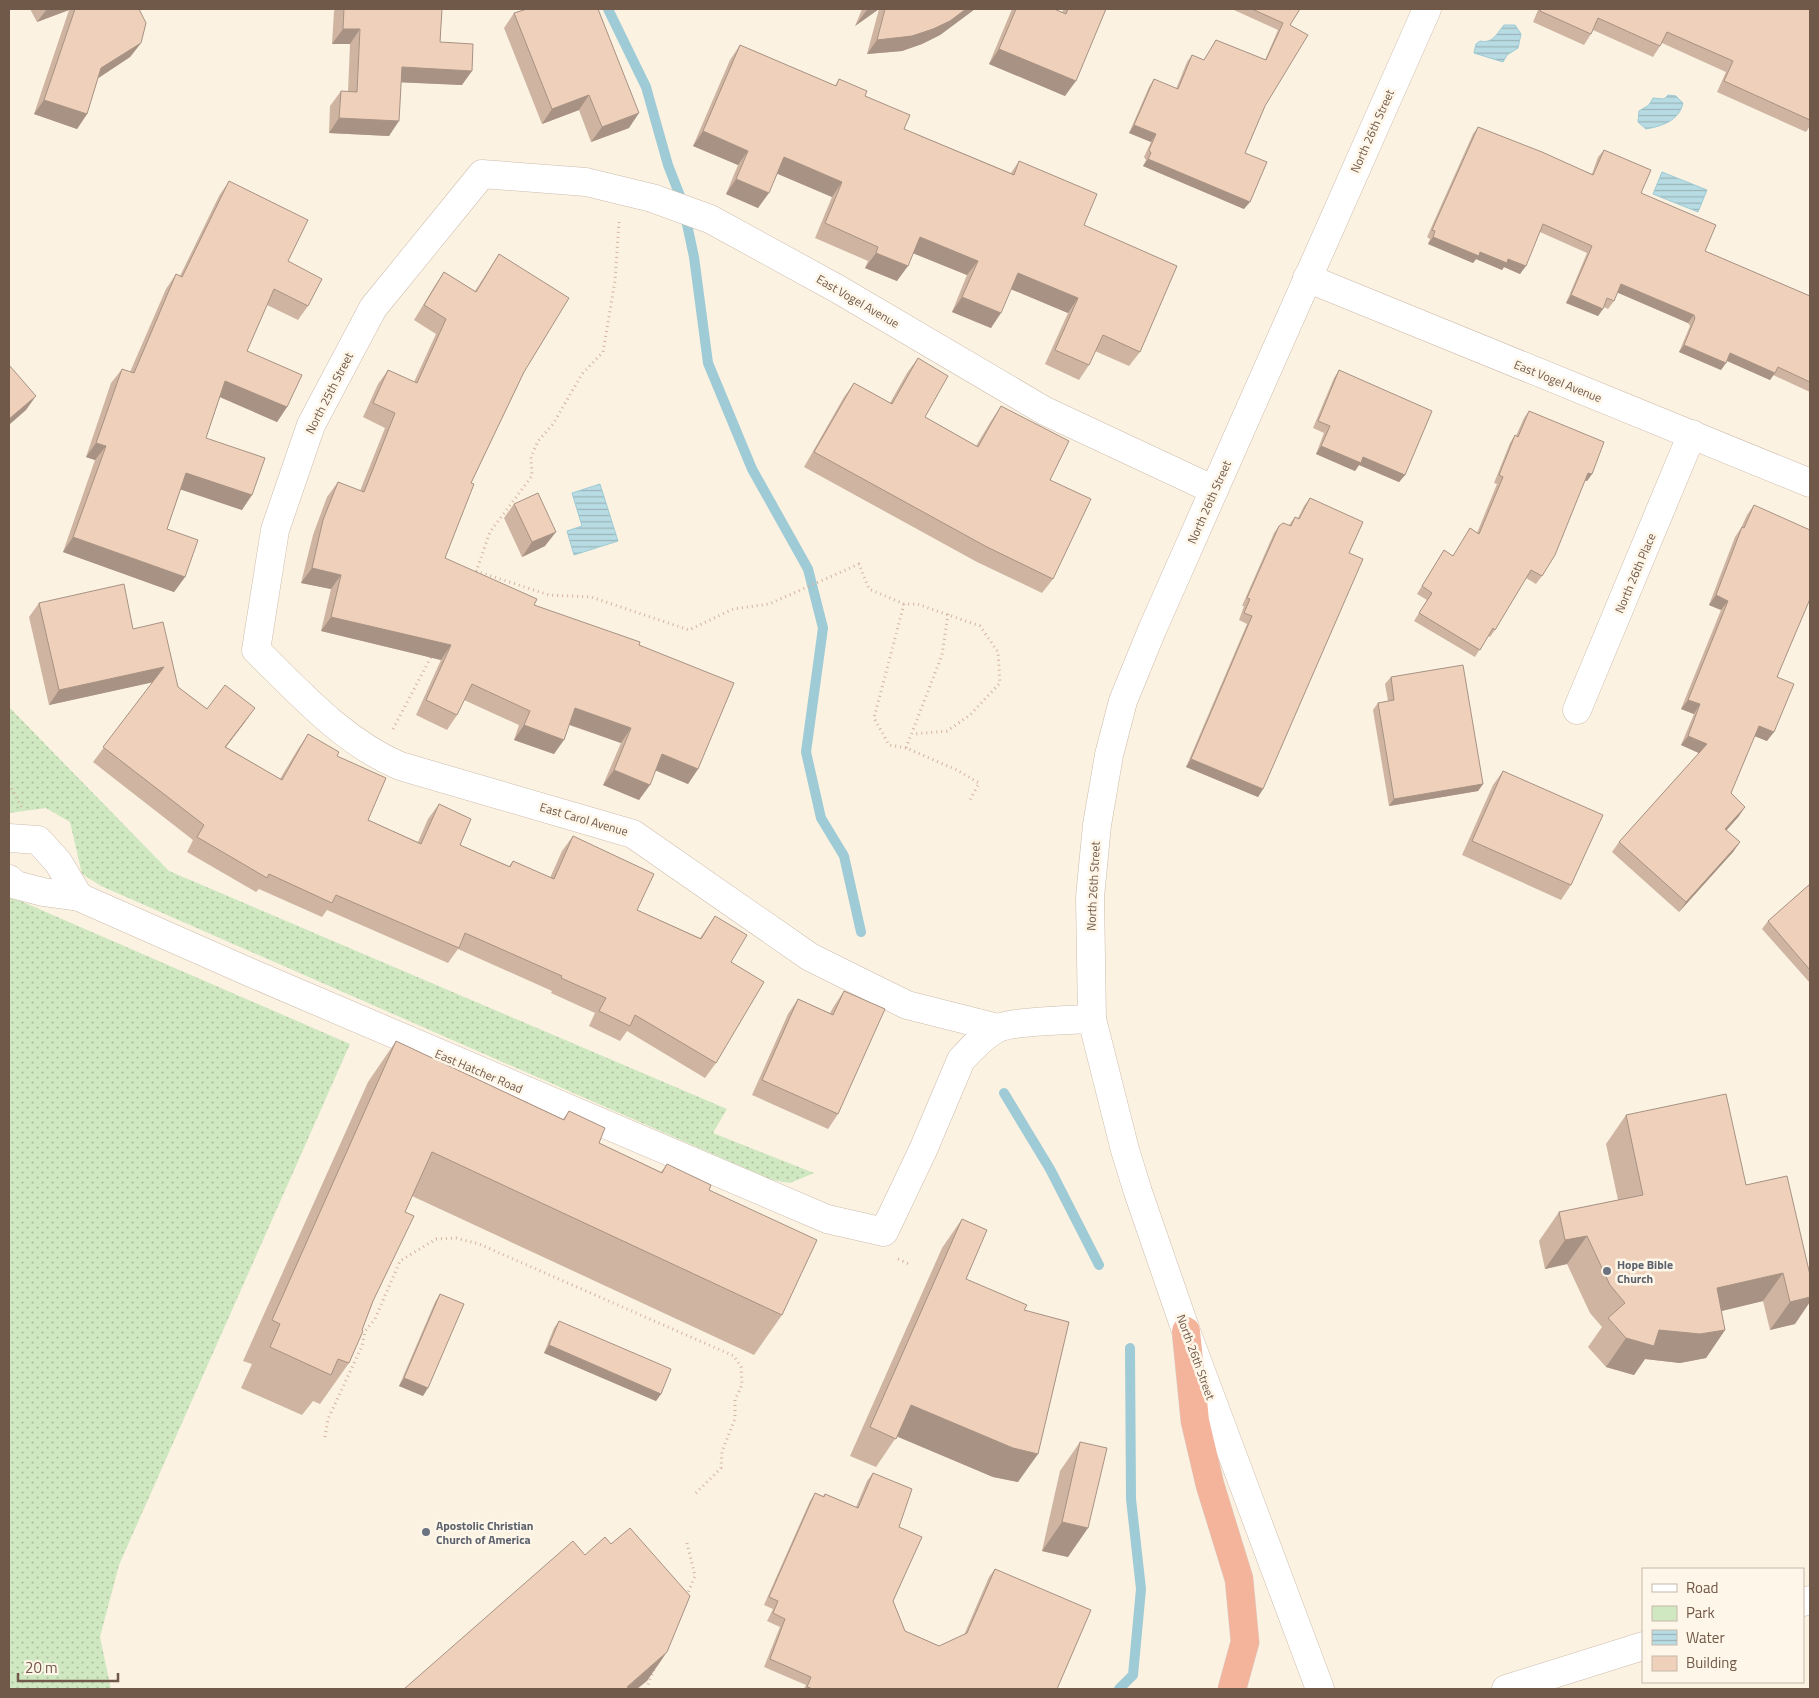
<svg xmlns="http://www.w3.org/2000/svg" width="1819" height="1698" font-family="'Titillium Web',sans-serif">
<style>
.green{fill:url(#green-dots)}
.water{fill:url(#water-rules);stroke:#9ecbd5}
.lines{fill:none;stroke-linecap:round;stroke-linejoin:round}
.stream{stroke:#9ecbd5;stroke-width:10}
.minor-casing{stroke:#cebcac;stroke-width:29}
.highway-casing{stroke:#dad4d0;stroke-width:29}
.path{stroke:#d4b49e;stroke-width:3;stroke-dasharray:1 4;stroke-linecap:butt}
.minor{stroke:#fff;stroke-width:28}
.highway{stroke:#f3b49b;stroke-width:28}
.wall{fill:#ceb4a1}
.shaded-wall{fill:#a79283}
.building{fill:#efd1bb;stroke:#a79283}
.worship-dot{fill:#6b7280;stroke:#fef6e8;stroke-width:2}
.labels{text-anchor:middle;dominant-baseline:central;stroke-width:5;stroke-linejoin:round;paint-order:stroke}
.street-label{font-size:12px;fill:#71594a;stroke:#fef6e8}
.worship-label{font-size:12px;font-weight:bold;fill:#5b616d;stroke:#fef6e8;text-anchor:start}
</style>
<defs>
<pattern id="green-dots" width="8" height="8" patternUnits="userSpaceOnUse" patternTransform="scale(1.25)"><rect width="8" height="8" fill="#d0e8c1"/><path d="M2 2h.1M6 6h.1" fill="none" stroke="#adbf9f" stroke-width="1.8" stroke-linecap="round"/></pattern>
<pattern id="water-rules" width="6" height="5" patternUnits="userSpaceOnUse" patternTransform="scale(1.25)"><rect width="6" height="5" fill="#b8dce3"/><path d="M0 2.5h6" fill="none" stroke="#9ab5ba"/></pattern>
</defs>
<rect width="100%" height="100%" fill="#fbf2e2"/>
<!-- green -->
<g class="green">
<path d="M9,707L169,871L727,1109L713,1133L814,1173L790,1183L772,1180L101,886L82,874L70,822L46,808L9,813Z"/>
<path d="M9,896L350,1044L119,1565L100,1637L111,1689H9Z"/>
</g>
<!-- water -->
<g class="water">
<path d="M1504,25H1515L1521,34L1518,48L1507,55L1503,62L1474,53L1476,44L1480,41C1493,44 1497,33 1504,25Z"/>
<path d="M1668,95L1676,96L1683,103C1679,121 1662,126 1646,129L1638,122L1639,111L1649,105L1653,98L1664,99Z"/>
<path d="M1662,172L1707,190L1698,212L1653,194Z"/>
<path d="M600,484L618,541L574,555L567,531L582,526L572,493Z"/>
</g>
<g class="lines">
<!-- stream -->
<g class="stream">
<path d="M608,9L646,87L668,165L682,201L694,257L708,363L752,469L808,569L823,628L806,752L821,818L844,856L861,932"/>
<path d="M1004,1093L1050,1169L1099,1265"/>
<path d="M1119,1689L1133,1675L1141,1589L1131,1499L1130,1348"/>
</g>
<!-- minor casing -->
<g class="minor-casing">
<g id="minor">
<path d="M1307,278L1810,483"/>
<path d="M1577,710L1692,434"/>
<path d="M9,838L38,840L58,862L79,897"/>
<path d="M9,879L16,885L43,892L79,897L249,972L827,1219L884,1232L923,1150L961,1060C971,1049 982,1037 996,1029C1010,1021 1073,1020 1092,1019"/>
<path d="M998,1028L907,1005L810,957L633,834L400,766C342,741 300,693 256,650L275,530L311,425L373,308L482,174L586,182L652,198L710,219L836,288L1045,411L1214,490"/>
<path d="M1803,1602L1810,1600"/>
<path d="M1320,1689L1186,1331L1138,1192L1125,1150L1092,1019L1090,897L1097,825L1109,755L1123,701L1152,630L1427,9"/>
<path d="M1506,1689L1643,1646"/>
</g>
</g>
<!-- highway casing -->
<g class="highway-casing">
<path id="highway" d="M1186,1331L1195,1421L1210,1485L1239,1579L1245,1642L1232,1689"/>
</g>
<!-- path -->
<g class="path">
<path d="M476,571L549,595L591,597L689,630L733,609L769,604L859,564L869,589L904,604H917L980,626L998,652L1000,683L970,715L947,731L914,734"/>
<path d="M476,572L490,532L532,476L531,457L538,441L553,424L582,374L603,352L615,281L619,222"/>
<path d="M904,604L874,718L889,745L906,748"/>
<path d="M948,614L942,655L906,748L957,770L979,783L970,800"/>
<path d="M393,729L432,655"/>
<path d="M9,784L22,808"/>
<path d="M898,1259L911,1265"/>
<path d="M325,1437L328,1419L362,1346L365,1331L375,1319L400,1261L436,1239L456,1238L479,1244L734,1356L741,1367L742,1385L735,1400V1419L722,1451L721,1468L695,1494"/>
<path d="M687,1543L695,1576L687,1595"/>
<path d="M646,1689L655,1667"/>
</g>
<!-- minor -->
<use href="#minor" class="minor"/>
<!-- highway -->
<use href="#highway" class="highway"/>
</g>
<!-- wall -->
<g class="wall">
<path d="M30,9H139L141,43L130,57L98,78L87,114L77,129L34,114L69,10L37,22Z"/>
<path d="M336,9H442L440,42L462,85L401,82L389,136L329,133L330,106L341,91L348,92L350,44H332L334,11Z"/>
<path d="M862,9H879L855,26Z"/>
<path d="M879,9H975L940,35L922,44L902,51L867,54Z"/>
<path d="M1012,9H1054L1062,12L1064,9H1106L1065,96L989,64Z"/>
<path d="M1235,9H1300L1290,25L1265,106L1245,153L1244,209L1143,166L1146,160L1144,157L1151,142L1129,133L1149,87L1154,79L1176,89L1187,62L1192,55L1204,60L1216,40L1265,60L1278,30L1234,10Z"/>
<path d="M1536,9H1810V126L1806,132L1717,92L1726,72L1662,43L1653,57L1593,30L1591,34L1584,45L1533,22L1538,10Z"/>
<path d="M514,13L629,128L591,142L579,110L542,124L504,28Z"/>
<path d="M740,45L835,86L839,79L865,96L904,129L1011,173L1019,161L1084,225L1140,352L1129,366L1095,351L1089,365L1079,380L1045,364L1068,313L1011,289L991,328L952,312L967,275L913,253L897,281L865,268L868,261L815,238L832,197L777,173L758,208L726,194L738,165L693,146L730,60Z"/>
<path d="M1478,127L1592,174L1598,157L1604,150L1641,193L1705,251L1810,296V392L1773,375L1770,380L1727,361L1721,370L1679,352L1690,326L1688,323L1617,292L1614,301L1608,309L1604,307L1598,316L1566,303L1587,253L1540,232L1520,274L1504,267L1502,270L1476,259L1473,263L1428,244L1430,239L1427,237L1473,134Z"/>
<path d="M229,181L288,261L308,306L298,320L267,305L247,351L287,407L277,422L220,397L206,438L242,510L181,489L167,529L185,577L174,592L63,552L95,460L86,457L111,383L122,369L130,372L166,289L176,274L180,276L219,196Z"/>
<path d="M499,254L524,372L471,483L445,558L534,605L639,645L698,769L688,784L656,770L639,800L603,785L621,743L569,725L554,754L514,740L519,725L464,700L457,715L447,730L416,715L441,660L321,631L331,589L301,583L313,535L327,497L338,482L360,491L385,428L363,417L378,384L388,370L414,382L436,334L414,320L434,287L444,272L475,291Z"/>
<path d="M918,358L925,417L976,446L991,421L1001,406L1050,480L1053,579L1042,593L977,562L804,467L844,397L854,383L890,403L907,373Z"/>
<path d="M1339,370L1405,475L1399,482L1359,465L1355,471L1316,454L1324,433L1313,428L1334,378Z"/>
<path d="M1529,411L1592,474L1587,481H1585L1542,576L1536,584L1526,578L1495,630L1490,637L1488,636L1475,657L1414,621L1427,600L1417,594L1444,550L1453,556L1470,528L1477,533L1497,484L1494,483L1510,443L1515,435L1516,436L1524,418Z"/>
<path d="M1310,498L1349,553L1263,789L1258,797L1186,767L1247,624L1239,620L1244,606H1242L1274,533L1279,526L1289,525L1295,517L1298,518L1304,506Z"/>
<path d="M514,504L545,546L522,557L504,518Z"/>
<path d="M1754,505L1777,677L1767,741L1754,736L1731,793L1739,816L1726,830L1740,842L1733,852L1679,912L1612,852L1619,842L1699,753L1681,745L1694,714L1681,709L1721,610L1709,605L1735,537L1741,528L1747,515Z"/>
<path d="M39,603L133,629L178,687L207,709L245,722L226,747L280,779L298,749L308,734L337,756L368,820L418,842L428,819L439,804L460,845L509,866L513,861L550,878L562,851L573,836L637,910L700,938L715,916L731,962L716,1063L705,1078L627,1031L620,1041L589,1026L595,1013L551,993L552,991L458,949L448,963L327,910L322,917L259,889L256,892L187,852L193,840L93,762L153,682L49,705L29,617Z"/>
<path d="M1391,677L1483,784L1478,791L1389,806L1373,710L1378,703L1388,701L1385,684Z"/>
<path d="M1503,771L1571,885L1561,900L1462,855L1493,785Z"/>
<path d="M1810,884V983L1762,929L1768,921Z"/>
<path d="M844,991L838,1114L828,1129L752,1095L788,1014L798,999L830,1013L834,1006Z"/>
<path d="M396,1041L563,1119L569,1111L599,1143L661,1172L667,1164L709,1190L782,1315L754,1355L412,1196L405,1212L373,1301L349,1363L320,1404L313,1401L302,1415L241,1388L252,1364L243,1361L368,1082Z"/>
<path d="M1626,1115L1746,1185L1787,1176L1795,1324L1770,1330L1763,1301L1721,1311L1725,1330L1706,1358L1680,1363L1645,1359L1634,1375L1606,1367L1588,1347L1602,1327L1590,1313L1567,1264L1545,1269L1539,1241L1559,1212L1618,1200L1606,1144Z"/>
<path d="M962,1219L966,1279L1024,1310L1018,1482L993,1477L897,1436L876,1467L850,1456L942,1248Z"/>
<path d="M440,1294L423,1396L399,1386L435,1302Z"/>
<path d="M559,1321L661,1394L656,1401L544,1353L554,1328Z"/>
<path d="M1080,1442L1068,1557L1042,1551L1060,1471Z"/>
<path d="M873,1473L899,1527L893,1601L905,1631L939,1646L964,1635L989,1577L995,1569L1057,1689H804L806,1685L764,1667L780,1627L767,1621L773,1609L764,1605L810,1501L815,1493L823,1496L825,1494L856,1507L867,1481Z"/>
</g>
<!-- shaded-wall -->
<g class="shaded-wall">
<path d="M47,9H70L69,10L37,22Z"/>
<path d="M869,9H879L855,26L866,11Z"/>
<path d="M966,9H975L940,35L922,44L902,51L867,54L877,40Z"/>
<path d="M343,29H360L350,44H332Z"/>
<path d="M141,43L130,57L91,83L101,68Z"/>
<path d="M999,49L1076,81L1065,96L989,64Z"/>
<path d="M402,67L472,71L462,85L392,82Z"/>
<path d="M589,95L579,110L542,124L552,109Z"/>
<path d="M44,100L87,114L77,129L34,114Z"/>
<path d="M639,113L629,128L591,142L602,127Z"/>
<path d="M339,118L399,121L389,136L329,133Z"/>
<path d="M1134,125L1156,134L1151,142L1129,133Z"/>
<path d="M703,131L748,151L738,165L693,146Z"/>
<path d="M784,157L842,182L832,197L773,172Z"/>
<path d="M1148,159L1250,202L1244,209L1143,166Z"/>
<path d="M736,179L769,193L758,208L726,194Z"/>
<path d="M920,237L978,261L967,275L910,252Z"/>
<path d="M1433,237L1480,252L1508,259L1526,266L1520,274L1504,267L1502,270L1476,259L1473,263L1428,244Z"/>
<path d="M876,253L908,266L897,281L865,268Z"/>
<path d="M1018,273L1078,298L1068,313L1008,288Z"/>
<path d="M1621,284L1694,315L1688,323L1616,292Z"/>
<path d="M1571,295L1603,309L1598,316L1566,303Z"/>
<path d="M962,297L1001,313L991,328L952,312Z"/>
<path d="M1684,345L1726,363L1721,370L1679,352Z"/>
<path d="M1730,353L1775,373L1770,380L1725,360Z"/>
<path d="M225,381L287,407L277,422L215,395Z"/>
<path d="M36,396L26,410L9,425V419Z"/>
<path d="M96,443L106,446L95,460L86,457Z"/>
<path d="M1321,446L1363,457L1405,475L1399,482L1359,465L1355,471L1316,454Z"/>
<path d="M186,473L252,495L242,510L176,488Z"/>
<path d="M1588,473L1592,474L1587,481L1583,480Z"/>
<path d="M556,532L545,546L522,557L532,542Z"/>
<path d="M73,537L185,577L174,592L63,552Z"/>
<path d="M312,568L341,575L331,589L301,583Z"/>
<path d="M1716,595L1728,601L1721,610L1709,605Z"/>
<path d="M331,617L451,645L441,660L321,631Z"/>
<path d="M164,667L154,682L49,705L59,690Z"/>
<path d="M1688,700L1700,704L1694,714L1681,709Z"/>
<path d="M255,708L245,722L215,761L225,747Z"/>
<path d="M575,708L631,728L621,743L565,723Z"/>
<path d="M524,725L564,740L554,754L514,740Z"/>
<path d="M1759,726L1774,732L1767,741L1752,735Z"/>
<path d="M1688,736L1707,744L1701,754L1681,745Z"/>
<path d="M662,754L698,769L688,784L652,769Z"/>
<path d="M1191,759L1263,789L1258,797L1186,767Z"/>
<path d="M614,770L650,785L639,800L603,785Z"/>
<path d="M1483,784L1478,791L1389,806L1394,799Z"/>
<path d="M1745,807L1739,816L1719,839L1725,829Z"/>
<path d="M1740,842L1733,852L1679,912L1686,902Z"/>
<path d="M1587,1236L1567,1264L1545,1269L1565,1240Z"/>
<path d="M1783,1273L1763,1301L1697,1317L1717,1288Z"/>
<path d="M1810,1297V1302L1795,1324L1770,1330L1790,1302Z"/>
<path d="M1659,1330H1725L1706,1358L1680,1363L1645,1359L1634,1375L1606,1367L1626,1338Z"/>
<path d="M549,1345L661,1394L656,1401L544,1353Z"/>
<path d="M404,1378L428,1388L423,1396L399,1386Z"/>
<path d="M911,1405L1038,1454L1018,1482L993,1477L891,1434Z"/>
<path d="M1062,1522L1088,1528L1068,1557L1042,1551Z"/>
<path d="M667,1652L647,1681L637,1689H626L627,1687Z"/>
</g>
<!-- building -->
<g class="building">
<path d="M75,9H139L146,23L141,43L101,68L87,114L44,100Z"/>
<path d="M344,9H442L440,42L473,44L472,71L402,67L399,121L339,118L341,91L357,92L360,29H343Z"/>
<path d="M527,9H598L639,113L602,127L589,95L552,109L514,13Z"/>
<path d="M885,9H966L950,21L933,29L912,36L877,40Z"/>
<path d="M1016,9H1054L1066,14L1068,9H1106L1076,81L999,49Z"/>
<path d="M1252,9H1300L1290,25L1308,35L1265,106L1245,153L1267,162L1250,202L1148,159L1151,153L1149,150L1156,134L1134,125L1154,79L1178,89L1192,55L1204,60L1216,40L1266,60L1283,23Z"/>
<path d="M1541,9H1810V120L1724,81L1733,61L1667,32L1660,46L1598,18L1591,34L1540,11Z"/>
<path d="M740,45L836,86L839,79L867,91L865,96L910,115L904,129L1014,175L1019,161L1097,194L1084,225L1177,266L1140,352L1103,335L1089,365L1055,350L1078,298L1018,273L1001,313L962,297L978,261L920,237L908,266L876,253L878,247L825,223L842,182L784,157L769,193L736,179L748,151L703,131Z"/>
<path d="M1478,127L1542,152L1593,175L1604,150L1651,170L1641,193L1716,225L1705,251L1810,296V382L1778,367L1775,373L1730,353L1726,363L1684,345L1695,318L1694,315L1621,284L1614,301L1607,298L1603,309L1571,295L1592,246L1543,224L1526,266L1508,259L1507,263L1480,252L1479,256L1433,237L1435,231L1432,230Z"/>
<path d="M229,181L308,220L288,261L322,279L308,306L274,289L247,351L302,375L287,407L225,381L206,438L265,458L252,495L186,473L167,529L198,540L185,577L73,537L106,446L96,443L122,369L134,373L176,274L182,277Z"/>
<path d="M499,254L569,298L524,372L471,483L474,484L445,558L537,599L534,605L640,642L639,645L734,683L698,769L662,754L650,785L614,770L631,728L575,708L564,740L524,725L530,711L472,684L457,715L426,700L451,645L331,617L341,575L312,568L323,520L338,482L364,492L395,413L373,403L388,370L417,383L446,319L424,305L444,272L476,292Z"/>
<path d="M918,358L948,376L925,417L978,447L1001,406L1069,441L1050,480L1091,499L1053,579L987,547L814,452L854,383L892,404Z"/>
<path d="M9,365L36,396L9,419Z"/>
<path d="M1339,370L1432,411L1405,475L1363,457L1361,463L1321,446L1330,426L1318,421Z"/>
<path d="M1529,411L1604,442L1592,474L1588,473L1555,555L1542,576L1531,570L1495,630L1493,628L1480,650L1419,613L1432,593L1422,586L1444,550L1453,556L1470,528L1479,534L1503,477L1499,475L1515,435L1518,437Z"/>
<path d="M538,493L556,532L532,542L514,504Z"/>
<path d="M1310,498L1363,522L1349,553L1363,559L1263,789L1191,759L1252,616L1244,613L1250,599L1247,598L1279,526L1283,523L1291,526L1295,517L1299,519Z"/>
<path d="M1754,505L1810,530V599L1777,677L1794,684L1774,732L1759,726L1731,793L1745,807L1725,829L1740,842L1686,902L1619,842L1707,744L1688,736L1700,704L1688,700L1728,601L1716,595L1742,527L1744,528Z"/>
<path d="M124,584L133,629L163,622L178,687L207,709L225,685L255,708L225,747L282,780L308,734L339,752L337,756L386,778L368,820L421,844L439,804L471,819L460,845L510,867L513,861L554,879L573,836L654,874L637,910L701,939L715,916L747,935L731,962L764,982L716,1063L635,1015L630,1026L599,1011L606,998L561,978L562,976L465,933L459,948L336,895L332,903L269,874L267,878L197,837L204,825L103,747L164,667L59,690L39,603Z"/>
<path d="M1463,665L1483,784L1394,799L1378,703L1394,700L1391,677Z"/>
<path d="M1503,771L1603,815L1571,885L1472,841Z"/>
<path d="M1810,884V970L1768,921Z"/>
<path d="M844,991L885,1009L838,1114L762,1080L798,999L833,1015Z"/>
<path d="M396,1041L564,1120L569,1111L605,1128L599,1143L662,1173L667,1164L711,1185L709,1190L817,1240L782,1315L432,1152L405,1212L414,1216L373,1301L362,1330L363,1331L349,1363L338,1359L331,1375L270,1347L280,1324L272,1320Z"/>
<path d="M1726,1094L1746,1185L1787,1176L1810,1275V1297L1790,1302L1783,1273L1717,1288L1725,1330L1700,1334L1659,1330L1654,1346L1626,1338L1608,1318L1625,1303L1610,1285L1587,1236L1565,1240L1559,1212L1643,1195L1626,1115Z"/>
<path d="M962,1219L987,1230L966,1279L1027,1305L1024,1310L1069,1322L1038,1454L1013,1448L911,1405L896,1439L870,1427Z"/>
<path d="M440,1294L464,1304L428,1388L404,1378Z"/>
<path d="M559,1321L671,1369L661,1394L549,1345Z"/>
<path d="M1080,1442L1107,1448L1088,1528L1062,1522Z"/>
<path d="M873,1473L912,1489L899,1527L922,1537L893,1601L905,1631L939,1646L967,1633L995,1569L1091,1610L1057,1689H813L807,1687L811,1677L770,1659L785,1619L773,1613L778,1601L769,1597L815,1493L824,1497L825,1494L858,1508Z"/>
<path d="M630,1528L690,1596L667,1652L627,1687L630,1689H404L573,1541L585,1555L605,1537L611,1544Z"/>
</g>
<!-- markers -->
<g class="worship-dot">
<circle cx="1607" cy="1271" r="5"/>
<circle cx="426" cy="1532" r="5"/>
</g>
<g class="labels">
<!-- street labels -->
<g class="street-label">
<text transform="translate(1372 131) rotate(-66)">North 26th Street</text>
<text transform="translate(858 301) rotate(30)">East Vogel Avenue</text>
<text transform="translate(1558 381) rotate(22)">East Vogel Avenue</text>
<text transform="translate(329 393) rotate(-63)">North 25th Street</text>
<text transform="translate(1209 502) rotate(-66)">North 26th Street</text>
<text transform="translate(1635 573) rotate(-67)">North 26th Place</text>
<text transform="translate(584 819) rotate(16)">East Carol Avenue</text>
<text transform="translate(1093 886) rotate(-87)">North 26th Street</text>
<text transform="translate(479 1071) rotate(23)">East Hatcher Road</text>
<text transform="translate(1196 1357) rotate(70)">North 26th Street</text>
</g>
<!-- worship labels -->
<g class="worship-label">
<text x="1617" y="1264">Hope Bible<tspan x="1617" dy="14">Church</tspan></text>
<text x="436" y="1525">Apostolic Christian<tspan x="436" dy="14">Church of America</tspan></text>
</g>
</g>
<!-- border -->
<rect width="1819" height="1698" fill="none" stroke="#71594a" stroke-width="20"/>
<!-- legend -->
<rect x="1642" y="1568" width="162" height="115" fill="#fef6e8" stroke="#c6b7a9"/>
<rect x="1652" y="1584" width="25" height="8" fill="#ffffff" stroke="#c6b7a9"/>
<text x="1686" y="1593" font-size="15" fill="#71594a">Road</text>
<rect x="1652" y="1606" width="25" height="15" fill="#d0e8c1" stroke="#c6b7a9"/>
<text x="1686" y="1618" font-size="15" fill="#71594a">Park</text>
<rect x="1652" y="1630" width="25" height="15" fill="url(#water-rules)" stroke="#c6b7a9"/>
<text x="1686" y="1643" font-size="15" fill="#71594a">Water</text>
<rect x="1652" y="1656" width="25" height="15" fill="#efd1bb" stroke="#c6b7a9"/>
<text x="1686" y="1668" font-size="15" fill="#71594a">Building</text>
<!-- scale -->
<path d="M18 1673v8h100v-8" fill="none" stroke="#71594a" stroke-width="2.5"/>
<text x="25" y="1673" font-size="15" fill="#71594a" stroke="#fef6e8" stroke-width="4" paint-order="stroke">20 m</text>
</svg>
